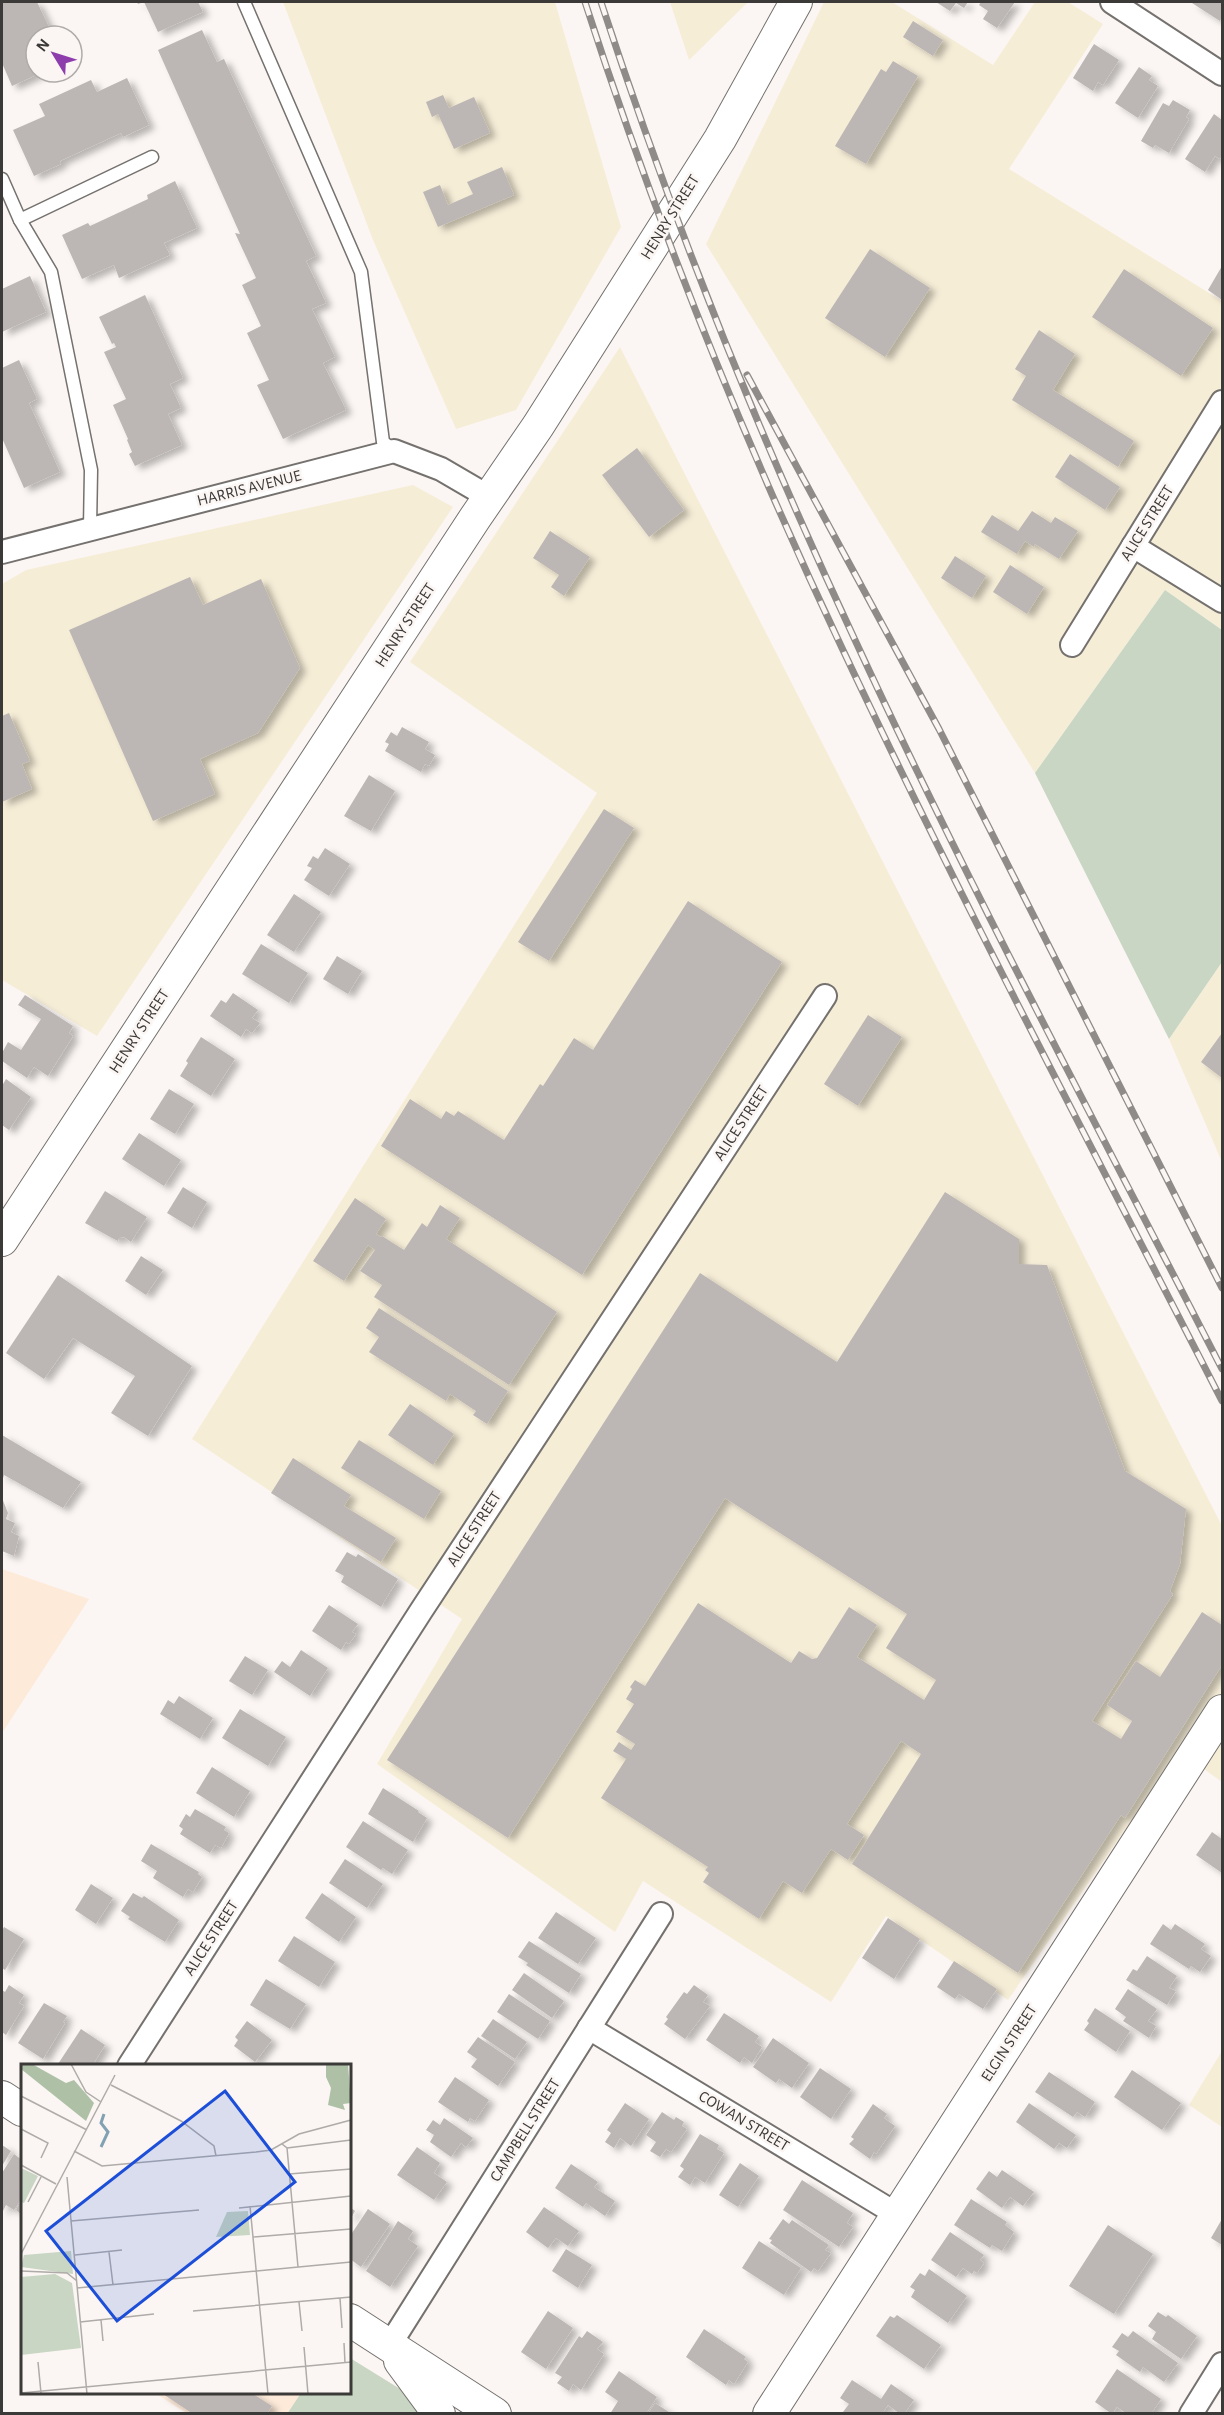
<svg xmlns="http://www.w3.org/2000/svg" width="1224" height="2415" font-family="'Alegreya Sans',sans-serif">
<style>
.commercial{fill:#fdead9}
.industrial{fill:#f6edd7}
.green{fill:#c8d6c3}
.building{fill:#bcb7b5;filter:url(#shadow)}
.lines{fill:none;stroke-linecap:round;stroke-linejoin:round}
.lane-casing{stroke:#74716e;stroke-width:15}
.street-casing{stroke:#74716e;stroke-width:26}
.secondary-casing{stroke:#74716e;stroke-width:34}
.lane{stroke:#fff;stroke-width:12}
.street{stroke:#fff;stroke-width:22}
.secondary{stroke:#fff;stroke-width:32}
.rail-casing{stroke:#8e8b89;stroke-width:7}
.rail{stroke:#fbf6f3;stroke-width:4.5;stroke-dasharray:14;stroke-linecap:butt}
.labels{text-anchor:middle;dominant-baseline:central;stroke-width:5;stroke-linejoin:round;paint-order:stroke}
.street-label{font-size:16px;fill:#3b3a38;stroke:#fbf6f3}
.inset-river{fill:none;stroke:#82a1b3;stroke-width:3}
.inset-road{fill:none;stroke:#aeaba8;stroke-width:1.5}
.view{fill:#1d4ed8;fill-opacity:0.15;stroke:#1d4ed8;stroke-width:3}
.inset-edge{fill:none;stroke:#3b3a38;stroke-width:3}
</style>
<defs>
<filter id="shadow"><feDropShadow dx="6" dy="4" stdDeviation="3" flood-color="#0004"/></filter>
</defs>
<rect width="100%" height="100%" fill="#fbf6f3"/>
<!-- commercial -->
<g class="commercial">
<path d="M2,1569L89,1599L2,1733Z"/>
<path d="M155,2393H301L287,2414L186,2413Z"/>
</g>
<!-- industrial -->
<g class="industrial">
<path d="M283,2H555L621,227L516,410L456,429L373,240Z"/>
<path d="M670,2H748L689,60Z"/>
<path d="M824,2H892L993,65L1035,2H1068L1103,24L1009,169L1222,301V630L1165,590L1035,773L706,244Z"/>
<path d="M620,347L1222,1526V1782L1179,1751L1008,2000L886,1916L831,2002L643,1881L615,1932L377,1764L462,1619L192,1439L597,793L410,662Z"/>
<path d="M413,485L453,507L97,1036L2,980V584L26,570Z"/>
<path d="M1222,962V1162L1169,1039Z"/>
<path d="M1222,2051V2127L1189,2105Z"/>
</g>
<!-- green -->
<g class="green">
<path d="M1165,590L1222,630V962L1169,1039L1035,773Z"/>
<path d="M350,2358L439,2413L287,2414L301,2393L350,2392Z"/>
</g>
<!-- building -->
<g class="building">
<path d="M2,2H37L50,29L43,33L45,36H36V72H43L12,86L2,63Z"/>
<path d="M137,2H198L203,12L158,32L144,2L138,4Z"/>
<path d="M936,2H968L964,8L956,3L950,11Z"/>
<path d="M981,2H1015L997,28L983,19L988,11L979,5Z"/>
<path d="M1193,2H1222V17L1220,21L1192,3Z"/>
<path d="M913,21L943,40L933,56L903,37Z"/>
<path d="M202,30L217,62L224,59L316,256L306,261L326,303L312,309L335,357L323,363L346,410L283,439L257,385L269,380L247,333L261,326L242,285L256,278L235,233L240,234L158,50Z"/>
<path d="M1094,44L1119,60L1103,85L1098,82L1093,91L1073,78Z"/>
<path d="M893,61L918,76L866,164L835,146L881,69L886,72Z"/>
<path d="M1139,67L1152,76L1149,80L1158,86L1138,118L1115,103Z"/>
<path d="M127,78L149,125L123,137L121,133L60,161L61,164L34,176L13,130L45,116L39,104L91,80L97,92Z"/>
<path d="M443,95L449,108L474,97L490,133L454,149L438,114L432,117L426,102Z"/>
<path d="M1173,100L1190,110L1186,117L1189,119L1169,153L1155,145L1153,148L1141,141L1163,103L1169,106Z"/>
<path d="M1214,114L1222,120V155L1220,159L1215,156L1205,172L1185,159Z"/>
<path d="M502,167L514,195L438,227L423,192L440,185L448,205L473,194L467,182Z"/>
<path d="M175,181L197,228L164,243L170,255L119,278L114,265L82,279L62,235L88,223L90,226L148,199L147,195Z"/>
<path d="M870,249L930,288L885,357L825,318Z"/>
<path d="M1222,266V300L1208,290Z"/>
<path d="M1124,269L1213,328L1181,376L1092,317Z"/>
<path d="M30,276L46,312L2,332V289Z"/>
<path d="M145,295L183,378L170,384L181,408L168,414L182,445L135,466L129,454L132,452L127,440L128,439L113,405L126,399L104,352L116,347L114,343L112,344L99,317Z"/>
<path d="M1039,330L1075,354L1053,390L1134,441L1118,467L1012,400L1026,376L1015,369Z"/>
<path d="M19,360L37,399L29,403L60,472L24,488L2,438V368Z"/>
<path d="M637,448L684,510L649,537L602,475Z"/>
<path d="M1070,454L1120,487L1105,510L1055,477Z"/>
<path d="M1032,511L1051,523L1055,517L1078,531L1059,559L1035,544L1034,547L1025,541L1017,554L981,532L992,515L1018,531Z"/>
<path d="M550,531L590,557L564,596L551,587L559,575L533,558Z"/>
<path d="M955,556L986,576L972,598L941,578Z"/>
<path d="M1010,565L1044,587L1027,614L993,592Z"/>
<path d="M190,577L203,605L261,579L300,668L258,733L200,759L215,794L153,821L69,630Z"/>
<path d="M9,713L30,761L22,764L32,789L2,802V716Z"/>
<path d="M402,727L429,742L425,749L435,755L429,766L425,764L421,772L385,751L389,744L385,742L391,732L397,736Z"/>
<path d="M369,775L395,791L371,831L344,816Z"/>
<path d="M604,809L634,828L549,961L518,942Z"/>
<path d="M325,848L350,864L329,896L304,880L312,868L307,866L313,856L318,859Z"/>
<path d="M294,894L321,912L294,952L267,935Z"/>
<path d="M688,901L782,962L582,1275L381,1146L410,1099L441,1119L446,1111L454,1116L458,1111L504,1140L540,1084L543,1086L574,1038L593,1050Z"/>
<path d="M261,944L308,973L289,1003L242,974Z"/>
<path d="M337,956L362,971L348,994L323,979Z"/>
<path d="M233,993L258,1010L252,1018L260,1023L252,1033L246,1029L241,1037L210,1016L221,1000L226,1003Z"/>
<path d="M25,995L73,1026L69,1033L73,1036L48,1076L34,1067L27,1078L2,1061V1053L8,1042L21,1050L41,1019L18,1005Z"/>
<path d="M868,1015L902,1037L858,1106L824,1084Z"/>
<path d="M1222,1033V1078L1201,1062Z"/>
<path d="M201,1037L235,1059L211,1096L180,1076L188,1063L186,1061Z"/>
<path d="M6,1079L31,1097L9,1130L2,1125V1086Z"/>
<path d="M169,1089L194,1104L175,1134L150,1119Z"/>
<path d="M139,1133L181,1160L164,1186L122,1159Z"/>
<path d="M183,1187L207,1202L192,1228L167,1213Z"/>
<path d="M105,1191L147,1217L131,1242L124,1237L119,1238L118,1241L112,1238L85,1223Z"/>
<path d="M945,1192L1019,1239V1264L1047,1265L1125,1471L1186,1509L1180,1564L1170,1591L1173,1594L1092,1721L1121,1739L1132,1721L1107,1705L1136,1661L1160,1677L1202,1612L1222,1625V1665L1125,1818L1121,1815L1018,1973L852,1864L921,1754L901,1741L847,1824L864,1835L848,1860L831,1849L802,1893L783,1881L759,1919L703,1882L709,1873L705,1870L708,1867L601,1798L626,1759L613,1751L619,1742L631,1750L635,1744L616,1732L634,1704L626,1699L632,1689L630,1687L635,1680L645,1686L698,1603L791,1663L799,1651L812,1659L817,1658L849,1607L877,1625L857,1657L924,1700L936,1680L886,1648L907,1614L725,1498L508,1838L387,1760L700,1273L837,1362Z"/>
<path d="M355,1198L386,1219L376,1234L381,1237L382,1236L404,1250L422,1223L427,1227L440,1205L460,1218L446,1239L557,1312L509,1385L374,1297L382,1285L360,1271L375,1250L368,1245L344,1281L313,1261Z"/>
<path d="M141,1256L163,1270L146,1295L125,1281Z"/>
<path d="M58,1275L192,1366L148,1436L111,1413L135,1376L73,1338L44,1379L6,1353Z"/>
<path d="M379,1308L508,1391L487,1424L473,1415L476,1411L450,1394L446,1401L369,1352L379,1337L366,1328Z"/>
<path d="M410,1404L454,1434L433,1465L388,1435Z"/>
<path d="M2,1435L81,1482L63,1508L4,1475L2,1482Z"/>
<path d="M359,1440L441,1491L424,1519L341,1468Z"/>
<path d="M293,1458L351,1495L344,1506L396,1538L381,1562L271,1493Z"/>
<path d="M2,1498L8,1513L6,1519L15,1523L11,1532L19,1536L14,1556L2,1551Z"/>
<path d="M347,1552L356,1557L358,1554L398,1579L381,1607L341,1582L344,1576L335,1571Z"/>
<path d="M329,1605L358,1624L352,1632L356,1634L349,1644L346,1642L341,1650L312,1631Z"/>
<path d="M301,1650L328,1668L310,1696L274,1672L282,1661L290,1667Z"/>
<path d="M245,1656L268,1670L252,1695L229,1681Z"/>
<path d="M179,1696L213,1718L200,1739L160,1714L168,1700L174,1704Z"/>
<path d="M240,1709L286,1737L268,1766L222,1738Z"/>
<path d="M212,1767L250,1791L234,1817L196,1793Z"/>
<path d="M383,1788L419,1811L418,1812L427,1818L413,1842L368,1814Z"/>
<path d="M195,1809L226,1827L224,1830L229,1833L221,1848L215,1845L210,1853L180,1834L183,1829L179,1826L186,1814L190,1817Z"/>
<path d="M363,1821L408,1850L392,1874L383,1868L381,1870L346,1847Z"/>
<path d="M1212,1832L1222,1839V1873L1196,1855Z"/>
<path d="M151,1844L199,1872L198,1874L202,1877L193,1892L188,1889L183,1897L153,1878L157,1871L141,1861Z"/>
<path d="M345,1859L383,1884L367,1908L329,1883Z"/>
<path d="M91,1884L113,1898L96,1924L75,1910Z"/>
<path d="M133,1893L142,1898L144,1896L179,1920L165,1942L128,1919L130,1917L121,1911Z"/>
<path d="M322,1893L356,1917L339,1942L305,1918Z"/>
<path d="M556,1912L596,1938L578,1964L538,1938Z"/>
<path d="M888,1918L920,1939L894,1979L862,1958Z"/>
<path d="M1163,1924L1171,1930L1175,1924L1205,1944L1201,1949L1211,1956L1200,1972L1191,1966L1189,1969L1150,1944Z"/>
<path d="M4,1927L24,1939L5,1970L2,1968V1931Z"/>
<path d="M294,1936L335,1962L319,1987L278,1961Z"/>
<path d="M529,1941L581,1974L569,1993L526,1965L528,1963L518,1957Z"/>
<path d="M1147,1956L1177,1976L1169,1988L1176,1991L1167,2005L1126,1980L1133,1969L1137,1971Z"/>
<path d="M954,1961L997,1989L983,2009L959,1994L955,1999L937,1987Z"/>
<path d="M524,1973L564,2001L552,2018L512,1990Z"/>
<path d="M266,1979L306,2004L290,2029L250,2005Z"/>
<path d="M9,1985L24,1995L19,2003L24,2006L6,2035L2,2032V1990L5,1992Z"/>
<path d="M694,1985L708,1995L703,2002L710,2006L685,2039L664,2024L668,2019L666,2017L684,1992L687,1994Z"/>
<path d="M1128,1989L1157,2009L1148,2021L1156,2026L1149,2038L1123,2021L1126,2017L1115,2009Z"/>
<path d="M509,1994L550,2021L538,2039L497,2012Z"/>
<path d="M44,2003L67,2016L63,2022L65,2023L43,2059L18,2043Z"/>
<path d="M1095,2008L1130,2031L1116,2052L1084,2030L1089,2023L1087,2021Z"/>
<path d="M724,2013L759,2036L755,2042L762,2047L752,2063L744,2057L740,2063L706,2040Z"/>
<path d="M493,2019L527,2042L515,2059L481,2036Z"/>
<path d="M247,2021L272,2040L255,2062L234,2046L238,2040L235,2037Z"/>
<path d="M81,2029L105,2045L92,2066H60L58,2064Z"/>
<path d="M478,2037L515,2062L498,2086L471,2067L477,2059L467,2052Z"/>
<path d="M773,2038L809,2063L792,2088L779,2079L776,2083L753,2067Z"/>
<path d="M820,2068L851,2089L831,2119L800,2097Z"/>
<path d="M1132,2070L1181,2103L1162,2130L1114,2097Z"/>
<path d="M1049,2072L1095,2102L1085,2117L1077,2112L1073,2117L1035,2092Z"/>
<path d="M455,2077L489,2100L475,2121L470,2118L468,2122L438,2102Z"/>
<path d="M625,2103L649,2119L631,2146L620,2138L614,2148L605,2142L611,2133L607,2130Z"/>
<path d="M1029,2103L1076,2135L1067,2148L1059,2143L1054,2149L1016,2122Z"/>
<path d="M873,2104L887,2114L884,2118L895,2126L876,2154L874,2152L870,2159L849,2144L854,2139L851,2137Z"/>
<path d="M662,2112L674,2120L676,2117L684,2122L682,2126L687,2129L671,2152L666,2149L660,2157L650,2151L656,2142L646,2135Z"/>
<path d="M444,2118L473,2138L466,2147L461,2143L451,2157L430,2142L434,2135L426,2130L433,2120L440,2125Z"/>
<path d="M700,2134L719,2145L717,2149L724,2153L705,2183L695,2177L690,2185L678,2177L684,2169L680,2166Z"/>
<path d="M2,2145L11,2151L2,2166Z"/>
<path d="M417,2147L440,2163L434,2173L447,2182L434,2200L397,2175Z"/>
<path d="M14,2154L22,2160V2198L14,2210L6,2205L2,2213V2173Z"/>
<path d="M740,2163L759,2176L738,2207L719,2195Z"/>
<path d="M571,2164L598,2182L594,2187L615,2201L605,2216L586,2203L583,2207L555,2188Z"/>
<path d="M1002,2170L1034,2192L1023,2206L1010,2197L1002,2208L976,2189L989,2171L997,2177Z"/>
<path d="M802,2180L853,2213L847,2223L853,2227L839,2247L783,2210Z"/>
<path d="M971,2199L1007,2222L1005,2225L1014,2232L1002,2251L992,2245L990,2248L954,2225Z"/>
<path d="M22,2200V2215L16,2210Z"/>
<path d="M350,2207L355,2211L350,2220Z"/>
<path d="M544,2207L579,2231L568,2246L556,2238L548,2248L526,2232Z"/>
<path d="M368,2209L390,2224L361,2267L350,2259V2236Z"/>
<path d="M783,2219L789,2224L792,2220L829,2245L825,2250L831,2253L818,2271L814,2268L811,2272L770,2243L772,2240L769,2239Z"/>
<path d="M1222,2219V2245L1211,2238Z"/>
<path d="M398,2221L413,2231L408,2239L418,2246L390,2287L366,2271Z"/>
<path d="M1108,2225L1153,2254L1114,2314L1069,2286Z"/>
<path d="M950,2232L984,2255L980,2260L984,2263L977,2273L974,2271L972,2274L963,2268L956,2277L931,2260Z"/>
<path d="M759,2241L801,2268L784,2295L742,2268Z"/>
<path d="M566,2249L592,2265L578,2288L552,2271Z"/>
<path d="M929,2269L967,2296L948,2323L911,2297L915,2290L910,2287L920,2273L925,2276Z"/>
<path d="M548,2311L573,2328L546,2369L521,2352Z"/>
<path d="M1158,2312L1166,2317L1168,2315L1197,2336L1181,2359L1152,2339L1156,2332L1148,2326Z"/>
<path d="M897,2315L941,2345L924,2369L876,2336L890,2316L894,2318Z"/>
<path d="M704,2329L746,2357L744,2359L748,2362L734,2384L729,2380L726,2385L686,2357Z"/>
<path d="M587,2331L603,2342L597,2349L604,2354L581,2390L573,2384L569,2391L557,2383L562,2377L555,2373L579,2336L582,2338Z"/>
<path d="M1133,2331L1178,2363L1164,2382L1143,2367L1140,2372L1116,2355L1119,2351L1112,2347L1122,2333L1128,2337Z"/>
<path d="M1117,2369L1161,2399L1151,2414H1127L1117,2407L1112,2414L1095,2402Z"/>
<path d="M619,2371L657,2397L646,2414H610L618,2401L605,2392Z"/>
<path d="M852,2380L881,2399L891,2384L914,2400L904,2414H900L888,2405L882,2414H846L843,2412L849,2404L840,2398Z"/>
<path d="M160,2392H250L272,2406L267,2414H193Z"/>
<path d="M655,2403L672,2414H648Z"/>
</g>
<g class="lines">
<!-- lane casing -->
<g class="lane-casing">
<g id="lane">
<path d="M244,2L361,272L383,442L394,451"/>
<path d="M2,179L20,220L51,272L91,470L90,528"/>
<path d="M20,220L152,157"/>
</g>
</g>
<!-- street casing -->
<g class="street-casing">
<g id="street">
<path d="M1112,2L1222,74"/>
<path d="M1133,546L1222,601"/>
<path d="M2,552L394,451L441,469L489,497"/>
<path d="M1072,645L1222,402"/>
<path d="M589,2028L898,2215"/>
<path d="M129,2066L421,1611L825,996"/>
<path d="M389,2346L661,1914"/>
<path d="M1191,2414L1222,2364"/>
</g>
</g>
<!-- secondary casing -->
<g class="secondary-casing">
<g id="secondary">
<path d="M2,1240L475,518L538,426L720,139L796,2"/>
<path d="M2,2097L22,2110"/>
<path d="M350,2320L495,2414"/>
<path d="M400,2361L439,2414"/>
<path d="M769,2414L1222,1711"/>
</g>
</g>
<!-- lane -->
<use href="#lane" class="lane"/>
<!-- street -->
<use href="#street" class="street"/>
<!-- secondary -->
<use href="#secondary" class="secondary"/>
<!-- rail casing -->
<g class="rail-casing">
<g id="rail">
<path d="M585,2C656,222 743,439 842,648C962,903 1094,1151 1222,1401"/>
<path d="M601,2C672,219 758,433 855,640C969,887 1098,1127 1222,1369"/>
<path d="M747,375L939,729L1222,1288"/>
</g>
</g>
<!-- rail -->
<use href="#rail" class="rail"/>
</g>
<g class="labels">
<!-- street labels -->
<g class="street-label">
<text transform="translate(670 217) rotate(-58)">HENRY STREET</text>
<text transform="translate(249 488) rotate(-14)">HARRIS AVENUE</text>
<text transform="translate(1147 523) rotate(-58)">ALICE STREET</text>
<text transform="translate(405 625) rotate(-57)">HENRY STREET</text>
<text transform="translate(139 1031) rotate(-57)">HENRY STREET</text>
<text transform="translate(741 1123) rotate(-57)">ALICE STREET</text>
<text transform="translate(474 1529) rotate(-57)">ALICE STREET</text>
<text transform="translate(211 1938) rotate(-57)">ALICE STREET</text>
<text transform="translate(1009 2043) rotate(-57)">ELGIN STREET</text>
<text transform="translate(744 2121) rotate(31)">COWAN STREET</text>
<text transform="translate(525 2130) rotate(-58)">CAMPBELL STREET</text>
</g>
</g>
<!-- overview -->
<g transform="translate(21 2064)">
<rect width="330" height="330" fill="#fbf6f3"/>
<path d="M0,104L17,112L3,139L0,138ZM227,147L229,171L195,173L206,148ZM50,187L52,210L0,203L3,191ZM34,210L51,219L60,284L0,291V213Z" fill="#c8d6c3"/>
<path d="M0,0H11L45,19L53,16L73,39L65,57L0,5ZM305,0H327L330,39L322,40L324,46L307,41L310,24L305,13Z" fill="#aec1a7"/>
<path class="inset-river" d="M80,83L87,68L80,59L83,50"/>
<path class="inset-road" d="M50,0L65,28L80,38M90,21L160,57L193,82L195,92M0,32L66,66M0,65L27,79L20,94M261,80L266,84L277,203M266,84L330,76M53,87L81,102L235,88L250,86L278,70L330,56M0,101L35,120M268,110L330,105M46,113L66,330M7,138L20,113M229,142L247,330M218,144L330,132M50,157L178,146M232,173L330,165M88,188L92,221M0,190L94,11M54,191L101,186M0,207L46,209L56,217M56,224L330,198M319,234L321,264M278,238L281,267M172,247L330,233M80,256L82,277M59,258L133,250M323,279L324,299M283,283L287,330M17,298L20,329M0,329L330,298"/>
<path class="view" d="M204,27L274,118L96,257L25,167Z"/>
<rect width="330" height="330" class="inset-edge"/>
</g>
<!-- border -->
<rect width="1224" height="2415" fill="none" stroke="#3b3a38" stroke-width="6"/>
<!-- north arrow -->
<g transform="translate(54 54) rotate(308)"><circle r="28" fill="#fbf6f3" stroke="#aeaba8" stroke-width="1.5"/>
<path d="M0-4.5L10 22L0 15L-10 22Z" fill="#8e3dac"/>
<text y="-9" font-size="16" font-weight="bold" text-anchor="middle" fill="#3b3a38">N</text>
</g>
</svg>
